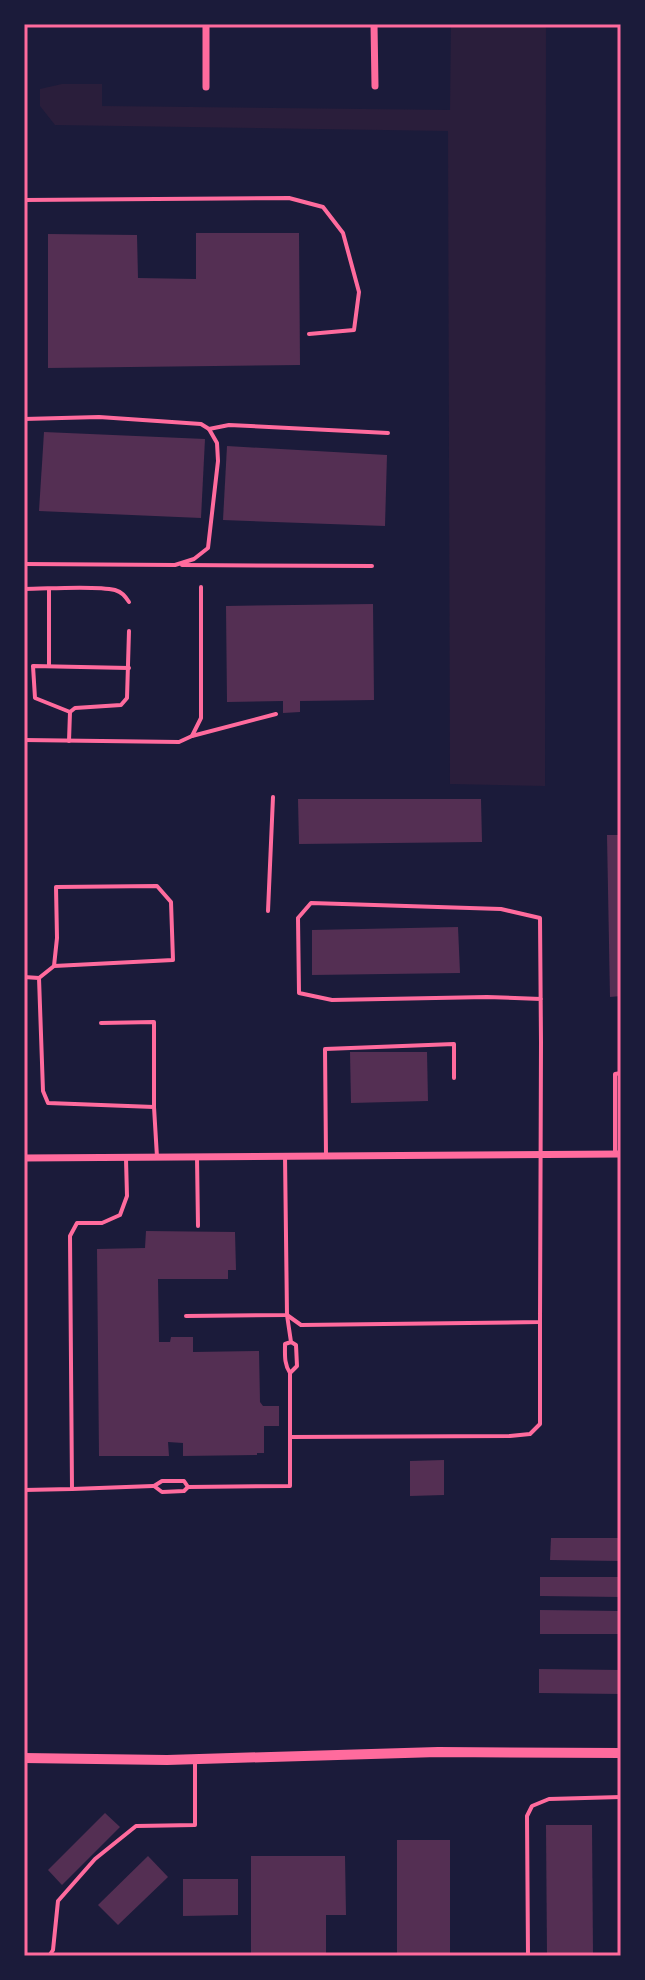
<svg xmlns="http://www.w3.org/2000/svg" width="645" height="1980" font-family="'IBM Plex Sans',sans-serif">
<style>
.green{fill:#2a1e3b}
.building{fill:#542f53}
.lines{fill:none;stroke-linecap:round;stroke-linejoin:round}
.service{stroke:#ff6b9d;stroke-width:4}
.minor{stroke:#ff6b9d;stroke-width:7}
.secondary{stroke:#ff6b9d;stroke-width:10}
.neatline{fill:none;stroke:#ff6b9d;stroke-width:3}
</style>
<rect width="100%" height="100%" fill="#1b1b3a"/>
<!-- green -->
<path class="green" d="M451,24H546L545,786L450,784L448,131L55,125L40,106V89L62,84H102V106L450,110Z"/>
<!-- building -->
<g class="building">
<path d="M196,233H299L300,365L48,368V234L137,235L138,278L196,279Z"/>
<path d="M44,432L205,439L201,518L39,511Z"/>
<path d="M227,446L387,455L385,526L223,520Z"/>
<path d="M373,604L374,700L300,701V712L283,713V701L227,702L226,606Z"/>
<path d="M298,799H481L482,842L299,844Z"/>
<path d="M607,835H621V996L610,997Z"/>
<path d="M458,927L460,973L312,975V930Z"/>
<path d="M350,1052H427L428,1101L351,1103Z"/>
<path d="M146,1231L235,1232L236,1270H228V1279H158L159,1342H170L171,1337H193V1352L259,1351L260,1402L263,1406H279V1426H264V1453H257V1455L183,1456V1443L168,1442L169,1456H99L97,1249L145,1248Z"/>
<path d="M444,1460V1495L410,1496V1461Z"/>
<path d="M551,1538H621V1561L550,1560Z"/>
<path d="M540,1577H621V1597L540,1596Z"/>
<path d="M540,1610L621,1611V1634H540Z"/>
<path d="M539,1669L621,1670V1694L539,1693Z"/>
<path d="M105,1813L120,1827L62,1885L48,1870Z"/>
<path d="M546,1825H592L593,1956H547Z"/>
<rect x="397" y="1840" width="53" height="116"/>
<path d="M148,1856L168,1877L118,1925L98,1905Z"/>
<path d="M251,1856H345L346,1915H326V1956H251Z"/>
<path d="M183,1879H238V1915L183,1916Z"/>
</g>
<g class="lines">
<!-- service -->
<g class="service">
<path d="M24,200L289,198L323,207L343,233L359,292L354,330L309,334"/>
<path d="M24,419L99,417L201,424L209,429L217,443L218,461L208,548L194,559L175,565L24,564"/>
<path d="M209,429L229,425L388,433"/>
<path d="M182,565L372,566"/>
<path d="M24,589C47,589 94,585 115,590C122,592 125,596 129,602"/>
<path d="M49,666V589"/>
<path d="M70,712L35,698L33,666L129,668"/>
<path d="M192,736L276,714"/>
<path d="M24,740L179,742L192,736L201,718V587"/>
<path d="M69,741L70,712L75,708L121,705L127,698L129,631"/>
<path d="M268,911L273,797"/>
<path d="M24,977L39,978L43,1091L48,1103L154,1107L157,1157"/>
<path d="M39,978L54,966L57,938L56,887L157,886L171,902L173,960L54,966"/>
<path d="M101,1023L154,1022V1107"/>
<path d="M615,1153V1074L621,1073"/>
<path d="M326,1156L325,1049L454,1044V1078"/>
<path d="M197,1157L198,1226"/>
<path d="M287,1315L301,1325L540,1322L541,1042L540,918L501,909L311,903L298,918L299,993L332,1000L487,997L541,999"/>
<path d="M287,1315L291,1342L296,1345L297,1366L290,1373C284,1364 285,1355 285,1344L291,1342"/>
<path d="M186,1316L287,1315L285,1156"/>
<path d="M290,1437L510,1436L530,1434L540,1424V1322"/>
<path d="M188,1487L184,1481H162L154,1486L162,1492L184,1491L188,1487L290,1486V1373"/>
<path d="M72,1489L153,1486"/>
<path d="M24,1490L72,1489L70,1236L77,1223H102L120,1215L127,1196L126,1159"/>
<path d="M621,1755V1768"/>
<path d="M49,1956L53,1950L58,1901L95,1859L136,1826L195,1825V1759"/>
<path d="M528,1956L527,1816L532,1806L549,1799L621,1797"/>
</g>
<!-- minor -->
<g class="minor">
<path d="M374,24L375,86"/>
<path d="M206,87V24"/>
<path d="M24,1158L621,1154"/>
</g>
<!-- secondary -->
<path class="secondary" d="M24,1758L167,1760L438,1752L621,1753"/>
</g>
<!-- border -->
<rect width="645" height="1980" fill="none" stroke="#1b1b3a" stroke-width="52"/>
<rect x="26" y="26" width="593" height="1928" class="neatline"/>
</svg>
